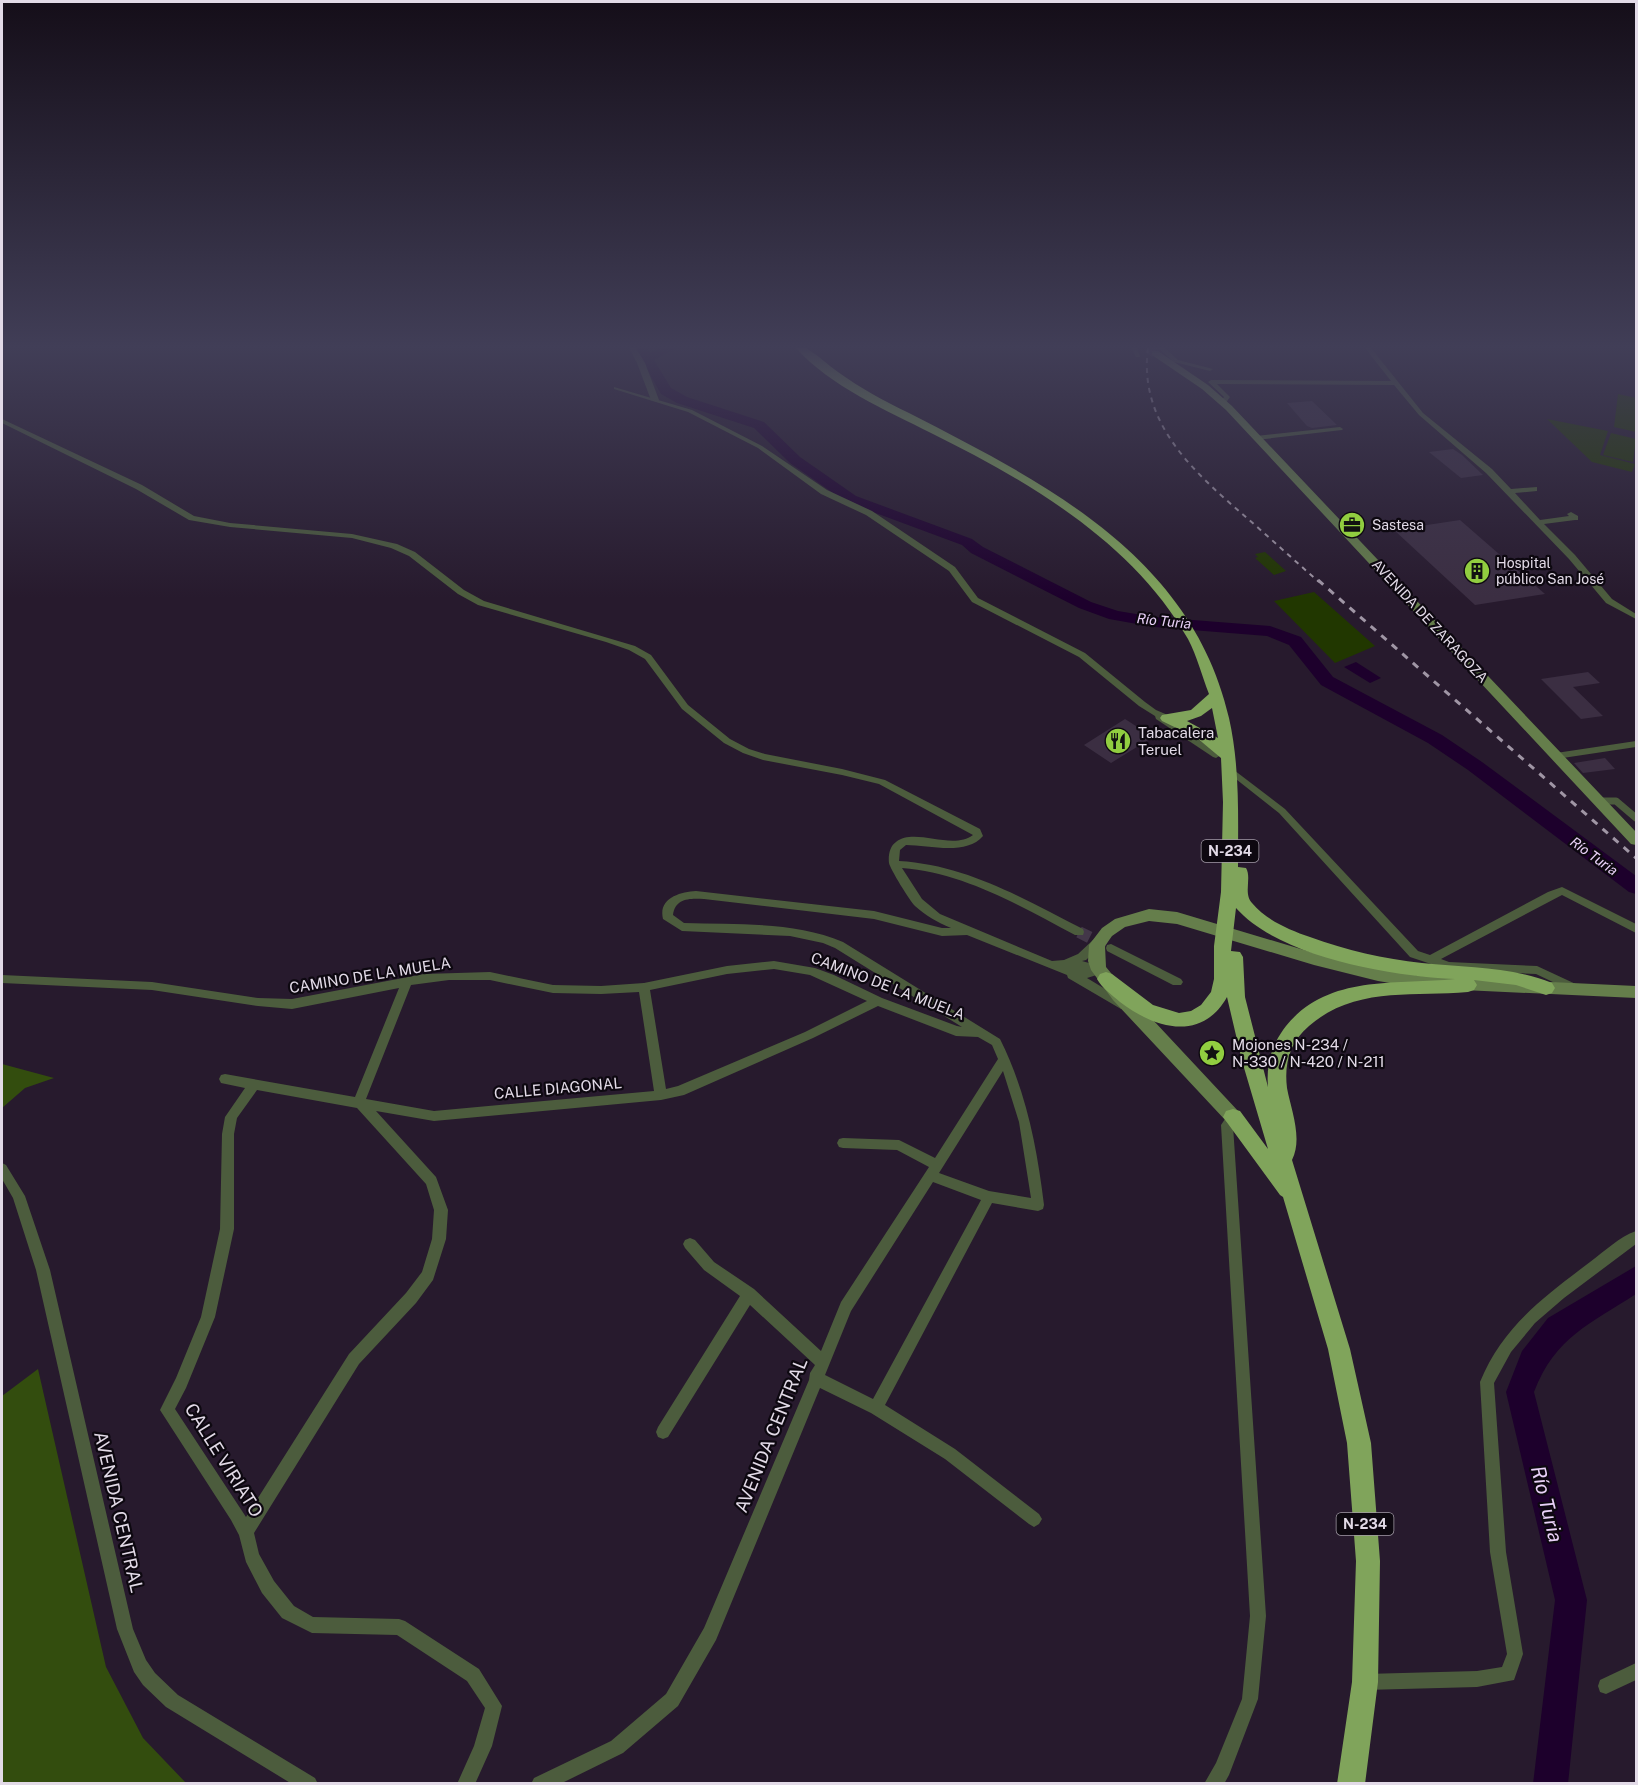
<svg xmlns="http://www.w3.org/2000/svg" width="1638" height="1785" font-family="'Public Sans',sans-serif">
<style>
.green{fill:#213700}
.forest{fill:#334d0e}
.water{fill:#1d002c}
.lines{fill:none;stroke-linecap:round;stroke-linejoin:round}
.river{fill:#1d002c;fill-rule:evenodd}
.building{fill:#3b2e42}
.minor-tunnel{stroke:#433749;stroke-width:12;stroke-dasharray:12 6;stroke-linecap:butt}
.secondary-tunnel{stroke:#433749;stroke-width:10;stroke-dasharray:10 5;stroke-linecap:butt}
.pedestrian{stroke:#4c5c3d;stroke-width:7}
.minor{fill:#4c5c3d;fill-rule:evenodd}
.tertiary{fill:#4c5c3d;fill-rule:evenodd}
.secondary{fill:#657e4b;fill-rule:evenodd}
.trunk{fill:#80a45b;fill-rule:evenodd}
.rail-far1{stroke:#a096a5;stroke-width:2;stroke-dasharray:5 5;stroke-linecap:butt}
.rail{stroke:#a096a5;stroke-width:3;stroke-dasharray:7 7;stroke-linecap:butt}
.labels{text-anchor:middle;dominant-baseline:central;stroke-width:4.5;stroke-linejoin:round;paint-order:stroke}
.far-poi-label{font-size:14px;fill:#e2dae7;stroke:#0d0810;text-anchor:start}
.far-water-label{font-size:14px;font-style:italic;fill:#e9d1f8;stroke:#0d0810}
.far-street-label{font-size:14px;fill:#e2dae7;stroke:#0d0810}
.shield{fill:#0d0810;stroke:#a29ba6;stroke-width:1.5}
.shield-label{font-size:14px;font-weight:bold;fill:#e2dae7}
.poi-label{font-size:15px;fill:#e2dae7;stroke:#0d0810;text-anchor:start}
.street-label{font-size:15px;fill:#e2dae7;stroke:#0d0810}
.near-street-label{font-size:18px;fill:#e2dae7;stroke:#0d0810}
.near-water-label{font-size:20px;font-style:italic;fill:#e9d1f8;stroke:#0d0810}
</style>
<rect width="100%" height="100%" fill="#271a2d"/>
<!-- green -->
<g class="green">
<path d="M1618,394L1636,398V432L1614,427Z"/>
<path d="M1547,419L1608,431L1600,455L1635,464L1632,472L1592,462Z"/>
<path d="M1611,433L1636,439L1633,462L1603,455Z"/>
<path d="M1265,552L1286,571L1274,575L1255,558L1258,557L1255,554Z"/>
<path d="M1314,592L1375,646L1335,663L1274,601Z"/>
</g>
<!-- forest -->
<g class="forest">
<path d="M2,1064L54,1078L25,1088L2,1108Z"/>
<path d="M38,1369L106,1667L143,1738L186,1783H2V1396Z"/>
</g>
<!-- water -->
<path class="water" d="M1356,662L1381,678L1370,683L1344,667Z"/>
<g class="lines">
<!-- river -->
<g class="river">
<path d="M635,348H647L650,353L661,348H677L654,360L671,388L687,397L764,422L800,457L856,496L972,539L983,547L1091,602L1118,611L1154,617L1270,626L1301,637L1333,677L1442,735L1482,762L1636,876V894L1629,892L1468,770L1428,743L1321,685L1289,645L1267,636L1154,627L1109,619L1079,608L971,553L962,545L846,502L790,463L754,428L677,403L661,394Z"/>
<path d="M1636,1266V1294C1590,1324 1555,1337 1534,1392L1587,1600L1568,1784H1533L1555,1600L1506,1392L1522,1351L1548,1318Z"/>
</g>
</g>
<!-- building -->
<g class="building">
<path d="M1312,401L1337,425L1312,428L1307,426L1287,403Z"/>
<path d="M1453,449L1462,455L1483,475L1461,478L1429,452Z"/>
<path d="M1460,520L1545,594L1475,605L1394,530Z"/>
<path d="M1588,672L1600,683L1573,687L1603,716L1581,719L1541,679Z"/>
<path d="M1125,719L1153,737L1111,763L1084,745Z"/>
<path d="M1605,758L1615,769L1583,773L1574,763Z"/>
</g>
<g class="lines">
<!-- minor-tunnel -->
<path class="minor-tunnel" d="M1079,932L1111,948"/>
<!-- secondary-tunnel -->
<path class="secondary-tunnel" d="M1148,348L1155,353"/>
<!-- pedestrian -->
<path class="pedestrian" d="M1599,801H1616L1636,818"/>
<!-- minor -->
<g class="minor">
<path d="M1131,348H1137L1140,357H1136Z"/>
<path d="M1158,348H1165L1178,360L1213,369L1210,371L1174,362Z"/>
<path d="M1365,348H1371L1423,413L1492,469L1511,489L1537,487V491L1515,493L1540,520L1569,516L1567,514L1571,512L1578,516V520H1575L1544,524L1575,555L1612,599L1636,614V619L1606,603L1569,559L1486,473L1419,415L1394,385L1217,384L1230,397L1225,404L1223,405L1220,403L1224,397L1208,382L1211,380L1391,381Z"/>
<path d="M614,387L692,410L762,446L827,490L872,511L955,567L978,598L1085,653L1145,702L1156,710L1170,716L1172,718L1170,720L1221,755L1216,758L1213,757L1156,719L1155,716L1139,706L1079,657L972,602L949,571L866,515L821,494L758,448L688,412L614,389Z"/>
<path d="M2,419L142,485L194,516L230,523L352,534L397,544L415,552L464,590L484,601L635,646L651,655L688,705L730,739L749,749L765,754L842,769L885,780L980,829L983,836C966,856 929,845 906,845L900,850L899,861C967,865 1024,899 1083,929L1084,932L1083,935H1075C1020,906 965,873 902,868L922,899L940,914L1052,961L1064,960L1078,954L1093,940H1101L1102,943L1101,946L1086,960L1082,961L1103,967L1105,970L1103,973L1087,978L1125,1001L1127,1004L1125,1007L1121,1009L1068,978L1067,975L967,935L942,936L874,919L704,899C690,898 675,898 673,915L684,923C737,925 794,921 843,942L1000,1039C1026,1091 1037,1147 1044,1205L1043,1209L1038,1211L992,1203L885,1405L955,1449L1039,1514L1042,1519L1039,1524L1034,1527L1029,1524L945,1459L871,1413L820,1388L716,1640L678,1706L623,1753L560,1784H531L534,1778L611,1741L666,1694L704,1628L809,1380L810,1373L815,1365L750,1305L668,1437L663,1439L658,1437L656,1432L658,1427L740,1296L704,1270L685,1248L683,1244L685,1240L690,1238L695,1240L714,1262L754,1289L821,1351L841,1302L929,1167L897,1150L843,1148L839,1147L837,1143L839,1139L843,1138L899,1140L935,1158L998,1059L992,1045L978,1037L956,1036L878,1006L813,1038L684,1095L661,1100L434,1121L376,1111L436,1177L448,1210L446,1239L433,1280L416,1303L359,1364L254,1533L259,1554L274,1581L294,1606L313,1617L399,1619L405,1621L479,1669L502,1706L492,1746L475,1784H457L474,1746L485,1708L467,1681L397,1635L312,1633L282,1618L262,1593L246,1562L239,1535L231,1520L160,1410L176,1378L201,1317L220,1229L222,1134L225,1117L245,1088L221,1083L219,1079L221,1075L225,1074L355,1097L399,988L292,1009L258,1006L152,990L2,983V975L152,982L258,998L292,999L424,974L490,972L553,985L601,986L644,983L727,966L774,961L815,968L834,975L882,998L957,1026L962,1027L835,948L823,943L790,936L682,931L663,919C658,898 680,892 696,891L874,911L942,928H951C937,922 926,916 915,906C910,901 890,869 889,863C888,855 890,846 896,842C915,827 952,851 973,835L879,784L842,775L763,760L743,753L724,743L682,709L645,659L629,650L606,642L478,605L458,594L409,556L391,548L352,538L230,527L189,520L136,489L2,423ZM774,969L810,975L867,1001L805,1032L678,1086L666,1089L650,990L727,974ZM449,980H490L553,993L601,994L639,992L654,1091L434,1111L366,1099L411,985ZM1003,1071L1019,1122L1031,1198L989,1191L939,1173ZM257,1090L357,1108L426,1184L434,1210L432,1239L422,1272L406,1293L349,1354L246,1517L175,1409L186,1388L215,1317L234,1229V1134L237,1118ZM933,1182L981,1200L873,1399L825,1375L851,1311Z"/>
<path d="M1340,427L1343,429L1342,430L1256,440L1253,438L1256,436Z"/>
<path d="M1636,741V747L1556,759L1551,756L1556,753Z"/>
<path d="M1230,767L1285,809L1418,951L1430,955L1548,892L1562,887L1636,924V933L1562,895L1441,959L1449,962L1537,966L1580,986L1582,989L1580,992L1576,993L1536,974L1449,970L1410,957L1279,813L1227,772L1225,770L1227,768Z"/>
<path d="M1111,944L1181,979L1183,982L1181,985H1173L1107,951L1106,948L1107,945Z"/>
<path d="M1233,1112L1237,1113L1239,1117L1233,1126L1266,1616L1258,1699L1229,1775L1224,1784H1204L1216,1763L1242,1699L1250,1616L1221,1125L1229,1113Z"/>
<path d="M2,1163L6,1165L25,1196L50,1270L133,1629L146,1660L155,1673L178,1695L315,1778L318,1784H292L166,1707L143,1685L134,1672L117,1629L36,1270L13,1198L2,1179Z"/>
<path d="M1636,1231V1244L1564,1298L1535,1323L1511,1352L1494,1383L1506,1552L1523,1654L1514,1680L1477,1687L1365,1690L1359,1688L1357,1682L1359,1676L1365,1674L1477,1671L1502,1667L1507,1654L1490,1552L1480,1382C1503,1326 1544,1297 1590,1262C1605,1251 1619,1237 1636,1231Z"/>
<path d="M1636,1663V1680L1606,1694L1600,1692L1598,1686L1600,1680Z"/>
</g>
<!-- tertiary -->
<path class="tertiary" d="M629,348H636L645,363L659,400L658,402L651,400L637,363Z"/>
<!-- secondary -->
<g class="secondary">
<path d="M1152,351H1158L1208,385L1232,406L1636,832V845L1631,844L1226,410L1202,389L1152,355Z"/>
<path d="M1149,909L1177,912L1314,953L1378,969L1421,976L1636,986V998L1421,988L1378,981L1314,965L1177,924L1149,921L1125,927L1112,936L1105,946L1106,967L1125,990L1239,1112L1242,1117L1239,1122L1233,1124L1227,1122L1113,1000L1091,970L1088,961L1089,945L1102,928L1115,919Z"/>
</g>
<!-- trunk -->
<path class="trunk" d="M796,348C801,348 805,347 809,350C819,356 828,365 838,372C860,388 884,401 909,413C1045,483 1192,556 1229,718C1240,767 1238,816 1238,867L1246,868C1252,878 1243,893 1252,903C1266,920 1289,930 1310,937C1346,950 1384,959 1422,963C1467,968 1509,966 1552,983L1555,988L1552,993L1546,995L1516,985L1474,980L1477,985L1474,990L1468,992C1412,997 1355,986 1309,1026C1290,1042 1284,1063 1287,1088C1291,1110 1303,1138 1292,1160L1350,1349L1371,1443L1380,1561L1378,1682L1365,1784H1337L1352,1682L1356,1561L1347,1443L1328,1349L1283,1197L1280,1195L1223,1117L1226,1111L1233,1109L1240,1111L1268,1149L1242,1061L1227,997C1202,1042 1155,1029 1120,1002C1112,995 1102,988 1097,979L1100,974L1106,972L1112,974L1153,1005L1179,1013L1191,1011L1201,1005L1211,992L1214,979V946L1221,892L1223,802L1221,758L1197,738L1162,721L1160,718L1162,715L1191,710L1209,694C1202,676 1197,656 1188,639C1133,542 1028,481 931,433C886,410 831,387 796,348ZM1212,708L1218,738L1187,721L1201,716ZM1236,908C1279,957 1391,976 1455,979C1396,985 1328,974 1286,1026C1272,1044 1266,1064 1268,1087L1245,997L1243,957L1240,952L1231,951Z"/>
<!-- rail-far1 -->
<path class="rail-far1" d="M1148,348C1138,424 1195,473 1247,518C1271,539 1295,561 1319,582"/>
<!-- rail -->
<path class="rail" d="M1318,580L1636,858"/>
</g>
<!-- sky -->
<linearGradient id="sky" x2="0" y2="1"><stop stop-color="#150e19"/><stop offset="0.58" stop-color="#413e57"/><stop offset="1" stop-color="#413e57" stop-opacity="0"/></linearGradient>
<rect width="1638" height="598" fill="url(#sky)"/>
<!-- icons -->
<defs>
<g id="office-disc" transform="scale(1.35)"><circle r="9.5" fill="#91cd40" stroke="#0d0810"/><path d="M-6-3h4V-5.5h4V-3h4V5H-6ZM-1-4.5V-3h2v-1.5ZM-6 0V1H6V0Z" fill="#111"/></g>
<g id="building-disc" transform="scale(1.35)"><circle r="9.5" fill="#91cd40" stroke="#0d0810"/><path d="M-4-6H4V6H1V3H-1V6H-4ZM-2.5-4.3h1.7v1.8h-1.7ZM.8-4.3h1.7v1.8H.8ZM-2.5-1h1.7V.8h-1.7ZM.8-1h1.7V.8H.8Z" fill="#111"/></g>
<g id="restaurant-disc" transform="scale(1.35)"><circle r="9.5" fill="#91cd40" stroke="#0d0810"/><path d="M-5-6h1v4h1v-4h1v4h1v-4h1v5L-1.5 .5V6h-2V.5L-5-1ZM5-6V6H3V1.5H1.5Q1.5-4 5-6Z" fill="#111"/></g>
<g id="sight-disc" transform="scale(1.35)"><circle r="9.5" fill="#91cd40" stroke="#0d0810"/><path d="M0-6L1.8-2.2L6-1.7L2.9 1.2L3.7 5.4L0 3.3L-3.7 5.4L-2.9 1.2L-6-1.7L-1.8-2.2Z" fill="#111"/></g>
</defs>
<g fill-rule="evenodd">
<use href="#office-disc" x="1352" y="525"/>
<use href="#building-disc" x="1477" y="571"/>
<use href="#restaurant-disc" x="1118" y="741"/>
<use href="#sight-disc" x="1212" y="1053"/>
</g>
<g class="labels">
<!-- far-poi labels -->
<g class="far-poi-label">
<text x="1372" y="525">Sastesa</text>
<text x="1496" y="563">Hospital<tspan x="1496" dy="16">público San José</tspan></text>
</g>
<!-- far-water labels -->
<g class="far-water-label">
<text transform="translate(1164 621) rotate(6)">Río Turia</text>
<text transform="translate(1594 856) rotate(36)">Río Turia</text>
</g>
<!-- far-street labels -->
<g class="far-street-label">
<text transform="translate(1430 621) rotate(47)">AVENIDA DE ZARAGOZA</text>
</g>
<!-- shield labels -->
<g class="shield">
<rect x="1201.5" y="840" width="57" height="22" rx="4.5"/>
<rect x="1336.5" y="1513" width="57" height="22" rx="4.5"/>
</g>
<g class="shield-label">
<text x="1230" y="851">N-234</text>
<text x="1365" y="1524">N-234</text>
</g>
<!-- poi labels -->
<g class="poi-label">
<text x="1138" y="732">Tabacalera<tspan x="1138" dy="17">Teruel</tspan></text>
<text x="1232" y="1044">Mojones N-234 /<tspan x="1232" dy="17">N-330 / N-420 / N-211</tspan></text>
</g>
<!-- street labels -->
<g class="street-label">
<text transform="translate(370 975) rotate(-9)">CAMINO DE LA MUELA</text>
<text transform="translate(888 986) rotate(21)">CAMINO DE LA MUELA</text>
<text transform="translate(558 1088) rotate(-5)">CALLE DIAGONAL</text>
</g>
<!-- near-street labels -->
<g class="near-street-label">
<text transform="translate(771 1435) rotate(-68)">AVENIDA CENTRAL</text>
<text transform="translate(224 1460) rotate(58)">CALLE VIRIATO</text>
<text transform="translate(119 1512) rotate(77)">AVENIDA CENTRAL</text>
</g>
<!-- near-water labels -->
<g class="near-water-label">
<text transform="translate(1547 1504) rotate(76)">Río Turia</text>
</g>
</g>
<!-- border -->
<rect width="1638" height="1785" fill="none" stroke="#e2dae7" stroke-width="6"/>
</svg>
